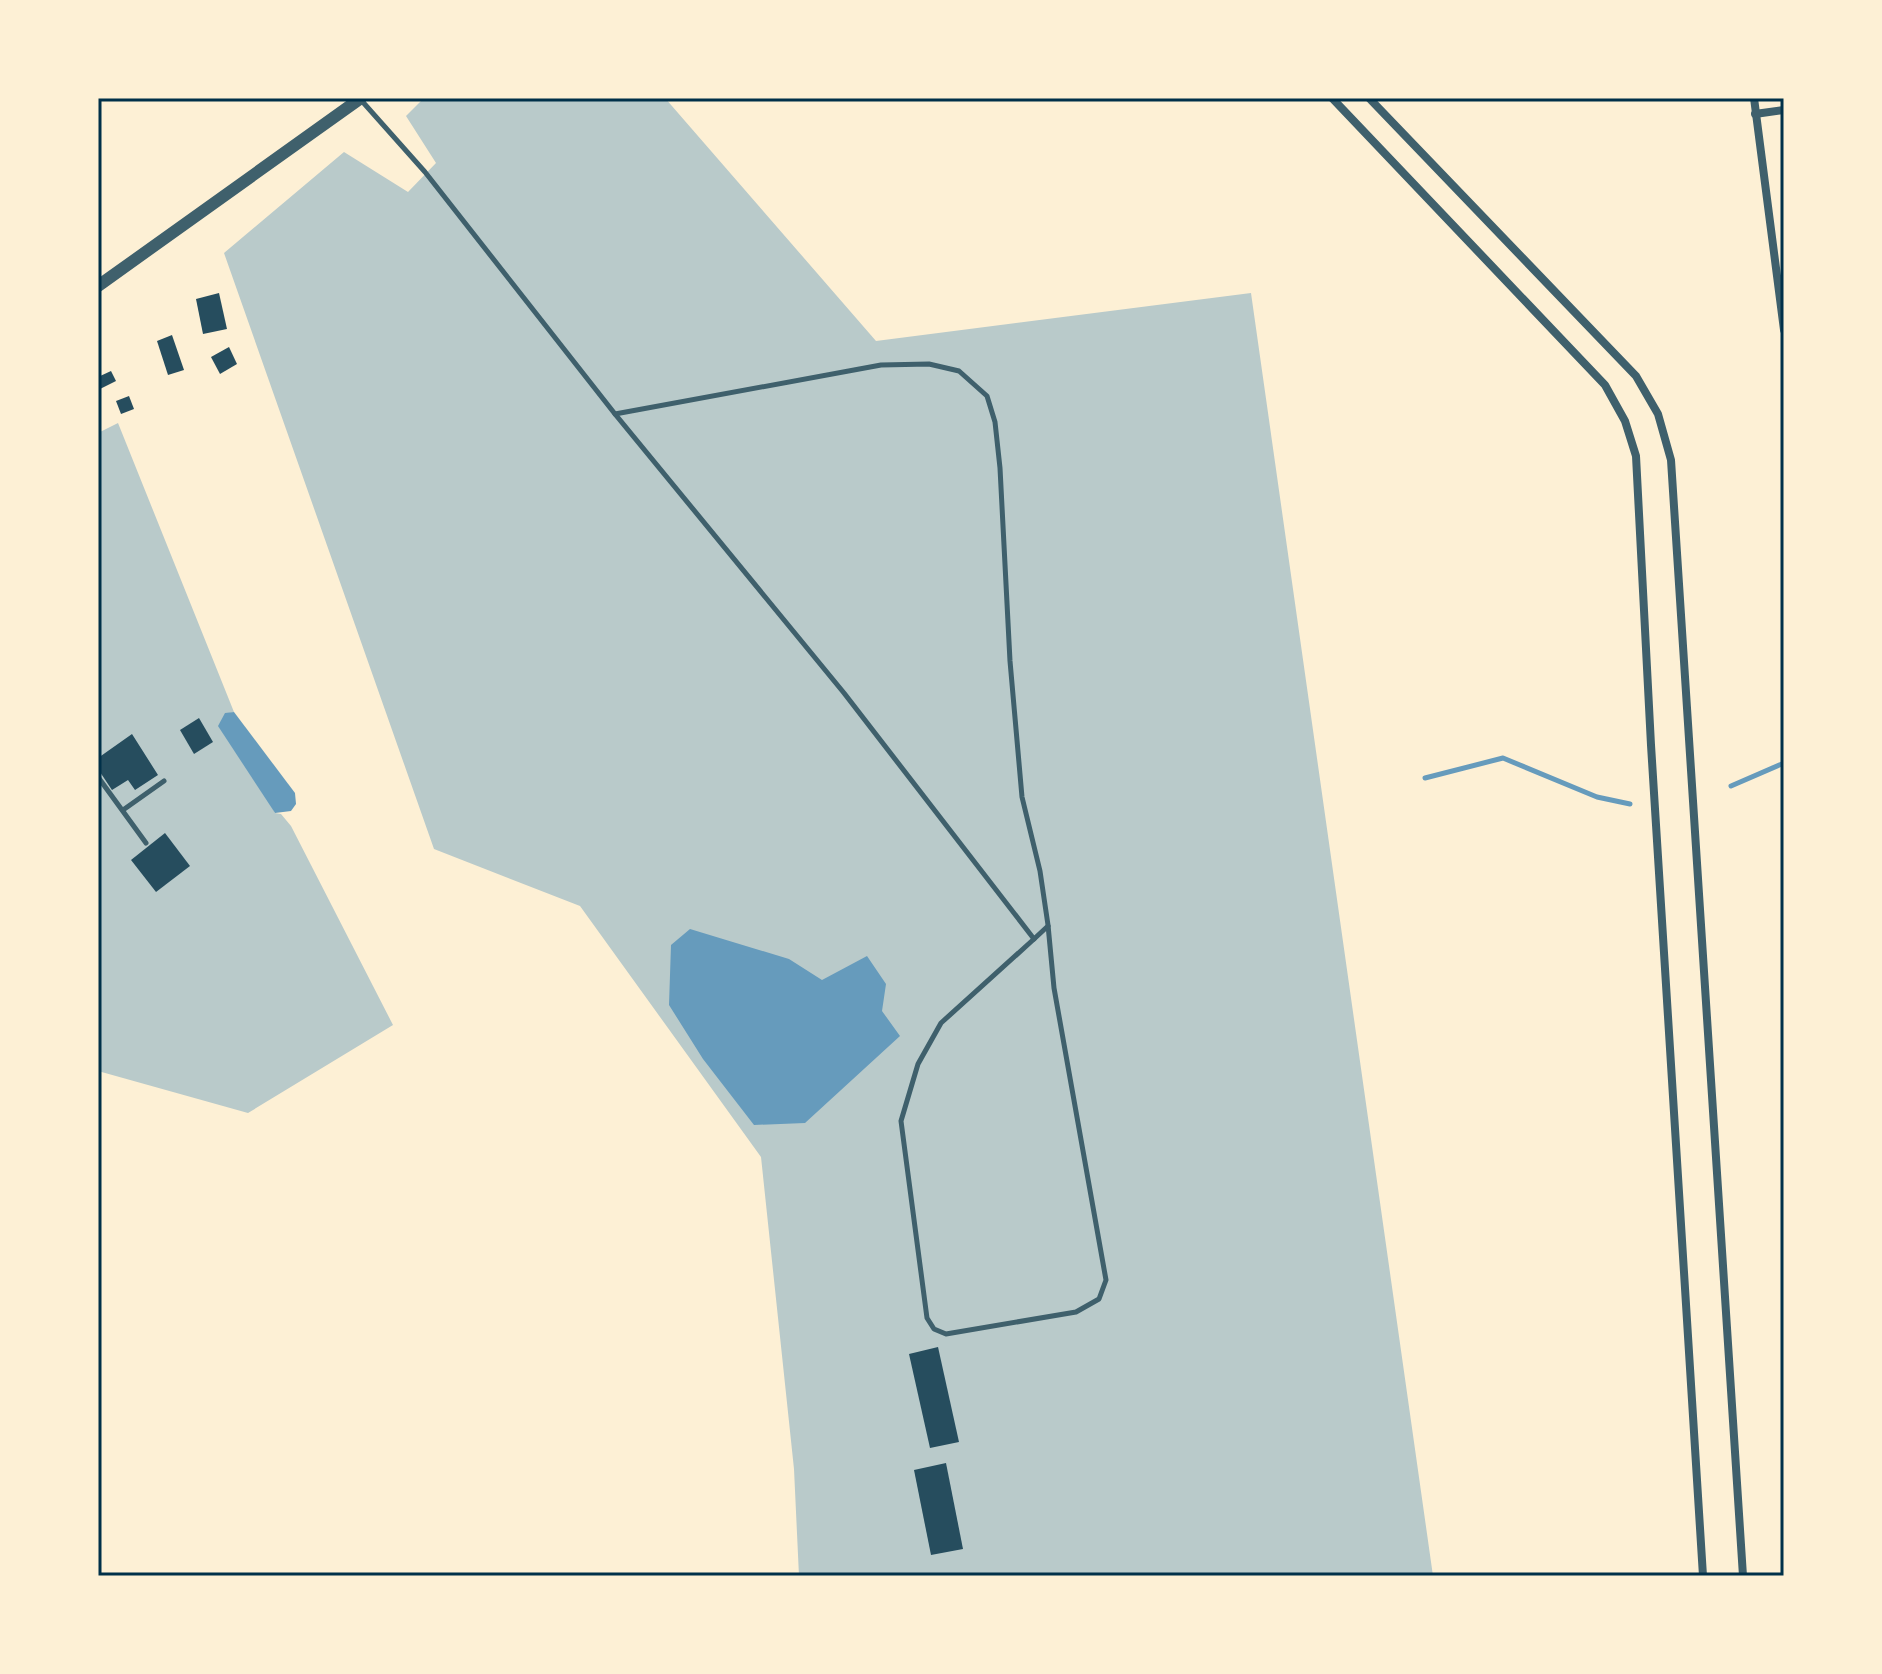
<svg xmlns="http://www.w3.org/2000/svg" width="1882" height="1674" font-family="Poppins,sans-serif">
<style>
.green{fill:#b9caca}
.water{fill:#669bbc}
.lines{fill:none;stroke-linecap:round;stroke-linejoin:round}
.stream{stroke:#669bbc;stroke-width:5}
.building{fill:#264d5e}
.service{stroke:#3f606c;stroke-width:5}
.minor{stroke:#3f606c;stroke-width:8}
.tertiary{stroke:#3f606c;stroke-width:12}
.neatline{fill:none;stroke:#003049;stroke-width:3}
</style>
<rect width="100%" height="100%" fill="#fdf0d5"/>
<!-- green -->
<g class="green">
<path d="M424,98H665L876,341L1251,293L1433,1576H799L794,1469L761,1157L580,906L434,849L224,253L344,152L408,192L436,163L406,116Z"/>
<path d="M118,423L234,712L225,714L275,813L281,814L291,826L393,1025L248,1113L98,1071V433Z"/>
</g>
<!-- water -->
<g class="water">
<path d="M234,712L295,793L296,804L291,811L275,813L218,726L225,713Z"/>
<path d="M690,929L789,959L822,980L867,956L886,984L882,1011L900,1036L805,1123L754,1125L703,1059L669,1005L671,945Z"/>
</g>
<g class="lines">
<!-- stream -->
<g class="stream">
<path d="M1425,778L1503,758L1597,797L1630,804"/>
<path d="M1731,786L1784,763"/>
</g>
</g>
<!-- building -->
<g class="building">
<path d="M219,293L227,329L203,334L196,299Z"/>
<path d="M172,335L184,370L168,375L157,341Z"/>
<path d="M229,347L237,364L220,374L211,357Z"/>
<path d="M111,371L116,381L98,390V377Z"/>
<path d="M129,396L134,409L121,414L116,401Z"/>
<path d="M199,718L213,742L194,754L180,730Z"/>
<path d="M132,734L158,775L135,790L128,780L112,790L98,769V758Z"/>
<path d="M165,833L190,866L156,892L131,860Z"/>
<path d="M938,1347L959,1442L930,1448L909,1354Z"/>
<path d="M946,1463L963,1549L931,1555L914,1470Z"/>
</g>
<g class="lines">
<!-- service -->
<g class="service">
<path d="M361,100L425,172L615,414L844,693L1034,939L1048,926"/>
<path d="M615,414L881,365L929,364L959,371L987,396L995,422L1000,468L1010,661L1022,797L1040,871L1048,925L1054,988L1106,1280L1099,1299L1076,1312L946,1334L934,1329L927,1318L901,1121L918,1064L941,1023L1034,939"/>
<path d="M98,777L146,843"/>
<path d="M123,810L164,781"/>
</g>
<!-- minor -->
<g class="minor">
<path d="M1332,98L1605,385L1625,421L1636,456L1651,745L1703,1576"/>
<path d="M1369,98L1636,376L1658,414L1671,460L1743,1576"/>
<path d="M1754,98L1784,330"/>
<path d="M1755,114L1784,110"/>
</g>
<!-- tertiary -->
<path class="tertiary" d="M98,286L361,98"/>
</g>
<!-- border -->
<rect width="1882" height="1674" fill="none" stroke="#fdf0d5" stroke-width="200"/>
<rect x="100" y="100" width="1682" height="1474" class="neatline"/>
</svg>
